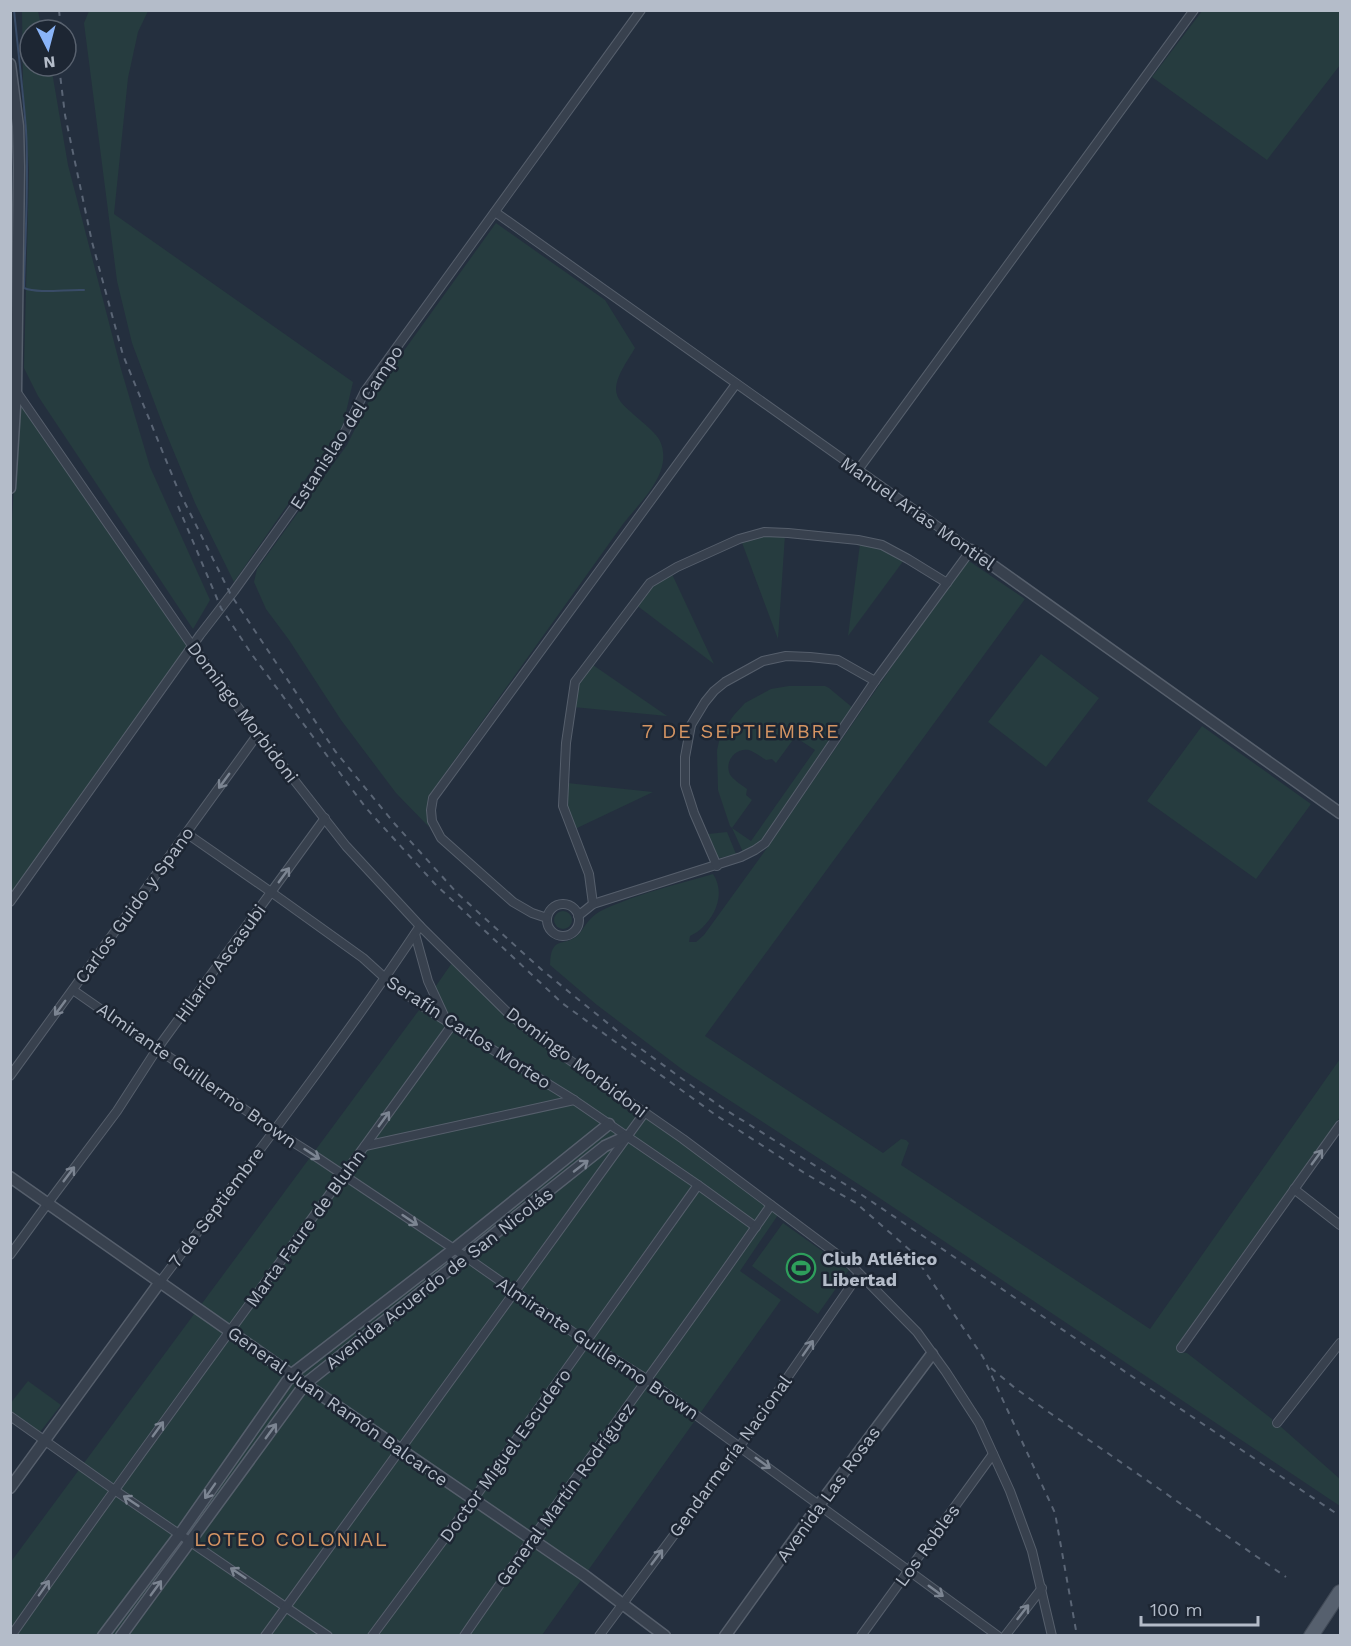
<svg xmlns="http://www.w3.org/2000/svg" width="1351" height="1646" font-family="'Work Sans',sans-serif">
<style>
.green{fill:#263c3f;fill-rule:evenodd}
.lines{fill:none;stroke-linecap:round;stroke-linejoin:round}
.stream{stroke:#394c67;stroke-width:2}
.minor-casing{stroke:#565f6c;stroke-width:10}
.tertiary-casing{stroke:#565f6c;stroke-width:13}
.primary-casing{stroke:#414a57;stroke-width:16}
.minor{stroke:#38414e;stroke-width:8}
.tertiary{stroke:#38414e;stroke-width:10}
.primary{stroke:#56606e;stroke-width:14}
.rail{stroke:#5a6575;stroke-width:2;stroke-dasharray:6 6;stroke-linecap:butt}
.oneway{stroke:#7c8592}
.labels{text-anchor:middle;dominant-baseline:central;stroke-width:5;stroke-linejoin:round;paint-order:stroke}
.street-label{font-size:18px;fill:#b4bcc9;stroke:#1d2633}
.poi-label{font-size:18px;font-weight:bold;fill:#b4bcc9;stroke:#1d2633;text-anchor:start}
.neighbourhood-label{font-size:20px;letter-spacing:1.5px;fill:#d59563;stroke:#1d2633}
</style>
<rect width="100%" height="100%" fill="#242f3e"/>
<!-- green -->
<g class="green">
<path d="M22,11H38L42,30H30V66H51L68,165L121,369L150,467L210,600L193,629L38,396L24,368L29,170L23,85Z"/>
<path d="M89,11H148L138,32L128,78L114,214L353,382L343,425L234,582L195,503L164,428L132,343L117,281L84,23Z"/>
<path d="M1202,11H1340V65L1267,160L1152,77Z"/>
<path d="M496,223L605,300L635,348C628,360 616,376 616,389C616,399 624,406 631,412C638,419 656,432 660,441C674,472 640,502 623,524L428,797L427,813L429,827L396,793L341,720L289,640L266,609L254,582L257,569L347,445L372,395Z"/>
<path d="M19,400L188,648L11,894L10,554Z"/>
<path d="M765,534L785,535L778,639L741,540Z"/>
<path d="M860,544L881,548L904,560L848,636Z"/>
<path d="M966,559L1025,599L705,1036L883,1153L901,1139L906,1140L909,1143L901,1165L1150,1329L1340,1059V1117L1176,1347L1179,1352L1187,1353L1272,1419V1424L1277,1427L1280,1426L1340,1479V1506L872,1193L683,1070L597,1005L550,965C551,934 564,948 578,935C584,929 587,920 596,914C606,907 618,904 629,899C657,889 685,882 713,874C725,892 717,914 702,928C699,931 694,934 690,936L689,942H696L704,935L767,848Z"/>
<path d="M671,572L714,664L635,604L651,584Z"/>
<path d="M1041,654L1099,698L1046,767L988,722Z"/>
<path d="M590,663L667,716L573,707L578,683Z"/>
<path d="M789,686H825L829,688L853,708L765,837L756,845L743,852L732,828L730,826L718,790L717,750L721,733L734,715L745,703L771,689ZM795,737L815,750L751,841L732,828L752,800L746,795L747,789C742,785 735,781 731,776C723,764 734,747 749,750C755,752 761,757 766,760L772,759L776,763Z"/>
<path d="M1202,726L1311,804L1256,879L1147,801Z"/>
<path d="M567,783L653,792L575,829L565,805Z"/>
<path d="M727,832L736,854L720,858L716,856L707,836L708,834Z"/>
<circle cx="563" cy="920" r="9"/>
<path d="M454,960L510,1014L780,1212L740,1271L781,1300L542,1635H11L10,1563L422,1006Z"/>
<path d="M783,1223L849,1270L818,1314L752,1266Z"/>
<path d="M28,1381L61,1405L40,1432L11,1411L10,1404Z"/>
</g>
<g class="lines">
<!-- stream -->
<path class="stream" d="M14,10C18,50 23,90 26,130C29,183 25,236 24,288C39,294 67,289 84,290"/>
<!-- minor casing -->
<g class="minor-casing">
<g id="minor">
<path d="M495,212L971,550L875,681L765,843L755,850L741,857L593,904L578,916"/>
<path d="M16,391L193,647L258,734L346,846L420,926L510,1015L568,1059L683,1139L850,1264L917,1332L946,1372L979,1423L1010,1491L1032,1551L1052,1636"/>
<path d="M858,470L1194,10"/>
<path d="M186,833L271,892L363,958L385,978L422,1006L574,1100L698,1185L756,1227"/>
<path d="M717,866L694,813L685,785V757L691,725L705,702L714,691L725,682L763,661L786,656L810,657L838,660L875,681"/>
<path d="M10,902L200,635L234,591L338,446L365,391L641,10"/>
<path d="M593,904L589,874L563,806L566,743L575,682L650,583L677,567L739,539L764,532L788,533L858,540L882,545L908,559L947,583"/>
<circle cx="563" cy="920" r="16"/>
<path d="M547,918L532,913L513,902L441,838L432,821L431,810L433,798L736,384"/>
<path d="M415,934L428,981L447,1022"/>
<path d="M73,990L274,1130L312,1154L466,1257L587,1342L648,1380L998,1636"/>
<path d="M10,1076L258,734"/>
<path d="M365,1146L574,1100"/>
<path d="M1294,1189L1340,1225"/>
<path d="M10,1255L48,1203L117,1111L157,1049L325,818"/>
<path d="M160,1282C248,1165 339,1048 420,926"/>
<path d="M1181,1348L1340,1125"/>
<path d="M10,1416L113,1489L328,1636"/>
<path d="M1277,1423L1340,1343"/>
<path d="M11,1636C155,1430 306,1229 452,1025"/>
<path d="M265,1636L645,1112"/>
<path d="M372,1636L473,1500L698,1185"/>
<path d="M464,1636C564,1490 671,1350 771,1205"/>
<path d="M599,1636L740,1446L859,1274"/>
<path d="M861,1636L993,1454"/>
<path d="M1005,1636L1042,1588"/>
</g>
</g>
<!-- tertiary casing -->
<g class="tertiary-casing">
<g id="tertiary">
<path d="M10,64L18,126L19,167L16,391L10,488"/>
<path d="M971,550L1340,813"/>
<path d="M10,1177L305,1384L584,1575L665,1636"/>
<path d="M10,1488L160,1282"/>
<path d="M103,1636L180,1534L292,1374L454,1249L609,1124"/>
<path d="M121,1636L305,1384L605,1146L627,1136"/>
<path d="M725,1636L819,1505L932,1354"/>
</g>
</g>
<!-- primary casing -->
<g class="primary-casing">
<path id="primary" d="M1311,1636L1340,1592"/>
</g>
<!-- minor -->
<use href="#minor" class="minor"/>
<!-- tertiary -->
<use href="#tertiary" class="tertiary"/>
<!-- primary -->
<use href="#primary" class="primary"/>
<!-- rail -->
<g class="rail">
<path d="M59,10L61,30"/>
<path d="M59,66L65,115L92,242L123,355L177,487L231,595L335,751L394,823L457,893L542,970L626,1038L721,1107L859,1193L1340,1516"/>
<path d="M178,506L221,608L253,656L366,808L435,884L562,1003L717,1116L806,1174L856,1203L911,1251L983,1357L1055,1513L1077,1636"/>
<path d="M991,1368L1015,1388L1050,1413L1286,1577"/>
</g>
</g>
<!-- one-way arrows -->
<defs><path id="oneway-shaft" d="M-6 0H5M1.5-3L5.5 0L1.5 3" fill="none" stroke-width="1.6" stroke-linecap="round" stroke-linejoin="round" transform="scale(1.5)"/></defs>
<g class="oneway">
<use href="#oneway-shaft" transform="translate(224 781) rotate(126)"/>
<use href="#oneway-shaft" transform="translate(284 875) rotate(-54)"/>
<use href="#oneway-shaft" transform="translate(60 1008) rotate(126)"/>
<use href="#oneway-shaft" transform="translate(384 1119) rotate(-54)"/>
<use href="#oneway-shaft" transform="translate(312 1154) rotate(33)"/>
<use href="#oneway-shaft" transform="translate(1317 1157) rotate(-54)"/>
<use href="#oneway-shaft" transform="translate(581 1166) rotate(-38)"/>
<use href="#oneway-shaft" transform="translate(69 1174) rotate(-53)"/>
<use href="#oneway-shaft" transform="translate(410 1220) rotate(34)"/>
<use href="#oneway-shaft" transform="translate(808 1348) rotate(-55)"/>
<use href="#oneway-shaft" transform="translate(158 1429) rotate(-54)"/>
<use href="#oneway-shaft" transform="translate(271 1431) rotate(-54)"/>
<use href="#oneway-shaft" transform="translate(763 1463) rotate(36)"/>
<use href="#oneway-shaft" transform="translate(210 1491) rotate(125)"/>
<use href="#oneway-shaft" transform="translate(131 1501) rotate(-146)"/>
<use href="#oneway-shaft" transform="translate(657 1557) rotate(-53)"/>
<use href="#oneway-shaft" transform="translate(238 1573) rotate(-146)"/>
<use href="#oneway-shaft" transform="translate(44 1588) rotate(-55)"/>
<use href="#oneway-shaft" transform="translate(156 1588) rotate(-54)"/>
<use href="#oneway-shaft" transform="translate(936 1591) rotate(36)"/>
<use href="#oneway-shaft" transform="translate(1023 1612) rotate(-52)"/>
</g>
<!-- icons -->
<defs>
<g id="stadium-ring" transform="scale(1.5)"><circle r="9.5" fill="#1d2633" stroke="#2e9e5b" stroke-width="1.5"/><path d="M0-5a6.5 5 0 1 0 0 10a6.5 5 0 1 0 0-10ZM-3.5-1.8h7v3.6h-7Z" fill="#2e9e5b"/></g>
</defs>
<g fill-rule="evenodd">
<use href="#stadium-ring" x="801" y="1268"/>
</g>
<g class="labels">
<!-- street labels -->
<g class="street-label">
<text transform="translate(346 427) rotate(-57)">Estanislao del Campo</text>
<text transform="translate(918 513) rotate(35)">Manuel Arias Montiel</text>
<text transform="translate(243 712) rotate(53)">Domingo Morbidoni</text>
<text transform="translate(134 905) rotate(-54)">Carlos Guido y Spano</text>
<text transform="translate(220 963) rotate(-54)">Hilario Ascasubi</text>
<text transform="translate(469 1032) rotate(33)">Serafín Carlos Morteo</text>
<text transform="translate(577 1062) rotate(37)">Domingo Morbidoni</text>
<text transform="translate(197 1075) rotate(35)">Almirante Guillermo Brown</text>
<text transform="translate(216 1207) rotate(-53)">7 de Septiembre</text>
<text transform="translate(305 1228) rotate(-54)">Marta Faure de Bluhn</text>
<text transform="translate(439 1278) rotate(-38)">Avenida Acuerdo de San Nicolás</text>
<text transform="translate(598 1348) rotate(34)">Almirante Guillermo Brown</text>
<text transform="translate(338 1406) rotate(35)">General Juan Ramón Balcarce</text>
<text transform="translate(505 1455) rotate(-54)">Doctor Miguel Escudero</text>
<text transform="translate(730 1456) rotate(-54)">Gendarmería Nacional</text>
<text transform="translate(565 1494) rotate(-54)">General Martín Rodríguez</text>
<text transform="translate(828 1494) rotate(-54)">Avenida Las Rosas</text>
<text transform="translate(927 1545) rotate(-54)">Los Robles</text>
</g>
<!-- poi labels -->
<g class="poi-label">
<text x="822" y="1258">Club Atlético<tspan x="822" dy="21">Libertad</tspan></text>
</g>
<!-- neighbourhood labels -->
<g class="neighbourhood-label">
<text x="741" y="731">7 DE SEPTIEMBRE</text>
<text x="291" y="1539">LOTEO COLONIAL</text>
</g>
</g>
<!-- border -->
<rect width="1351" height="1646" fill="none" stroke="#b4bcc9" stroke-width="24"/>
<!-- north arrow -->
<g transform="translate(48 48) rotate(174)"><circle r="28" fill="#1d2633" stroke="#59626f" stroke-width="1.5"/>
<path d="M0-4.5L10 22L0 15L-10 22Z" fill="#8ab4f8"/>
<text y="-9" font-size="16" font-weight="bold" text-anchor="middle" fill="#b4bcc9">N</text>
</g>
<!-- scale -->
<path d="M1141 1616v9h117v-9" fill="none" stroke="#b4bcc9" stroke-width="3"/>
<text x="1150" y="1616" font-size="18" fill="#b4bcc9" stroke="#1d2633" stroke-width="4.5" paint-order="stroke">100 m</text>
</svg>
